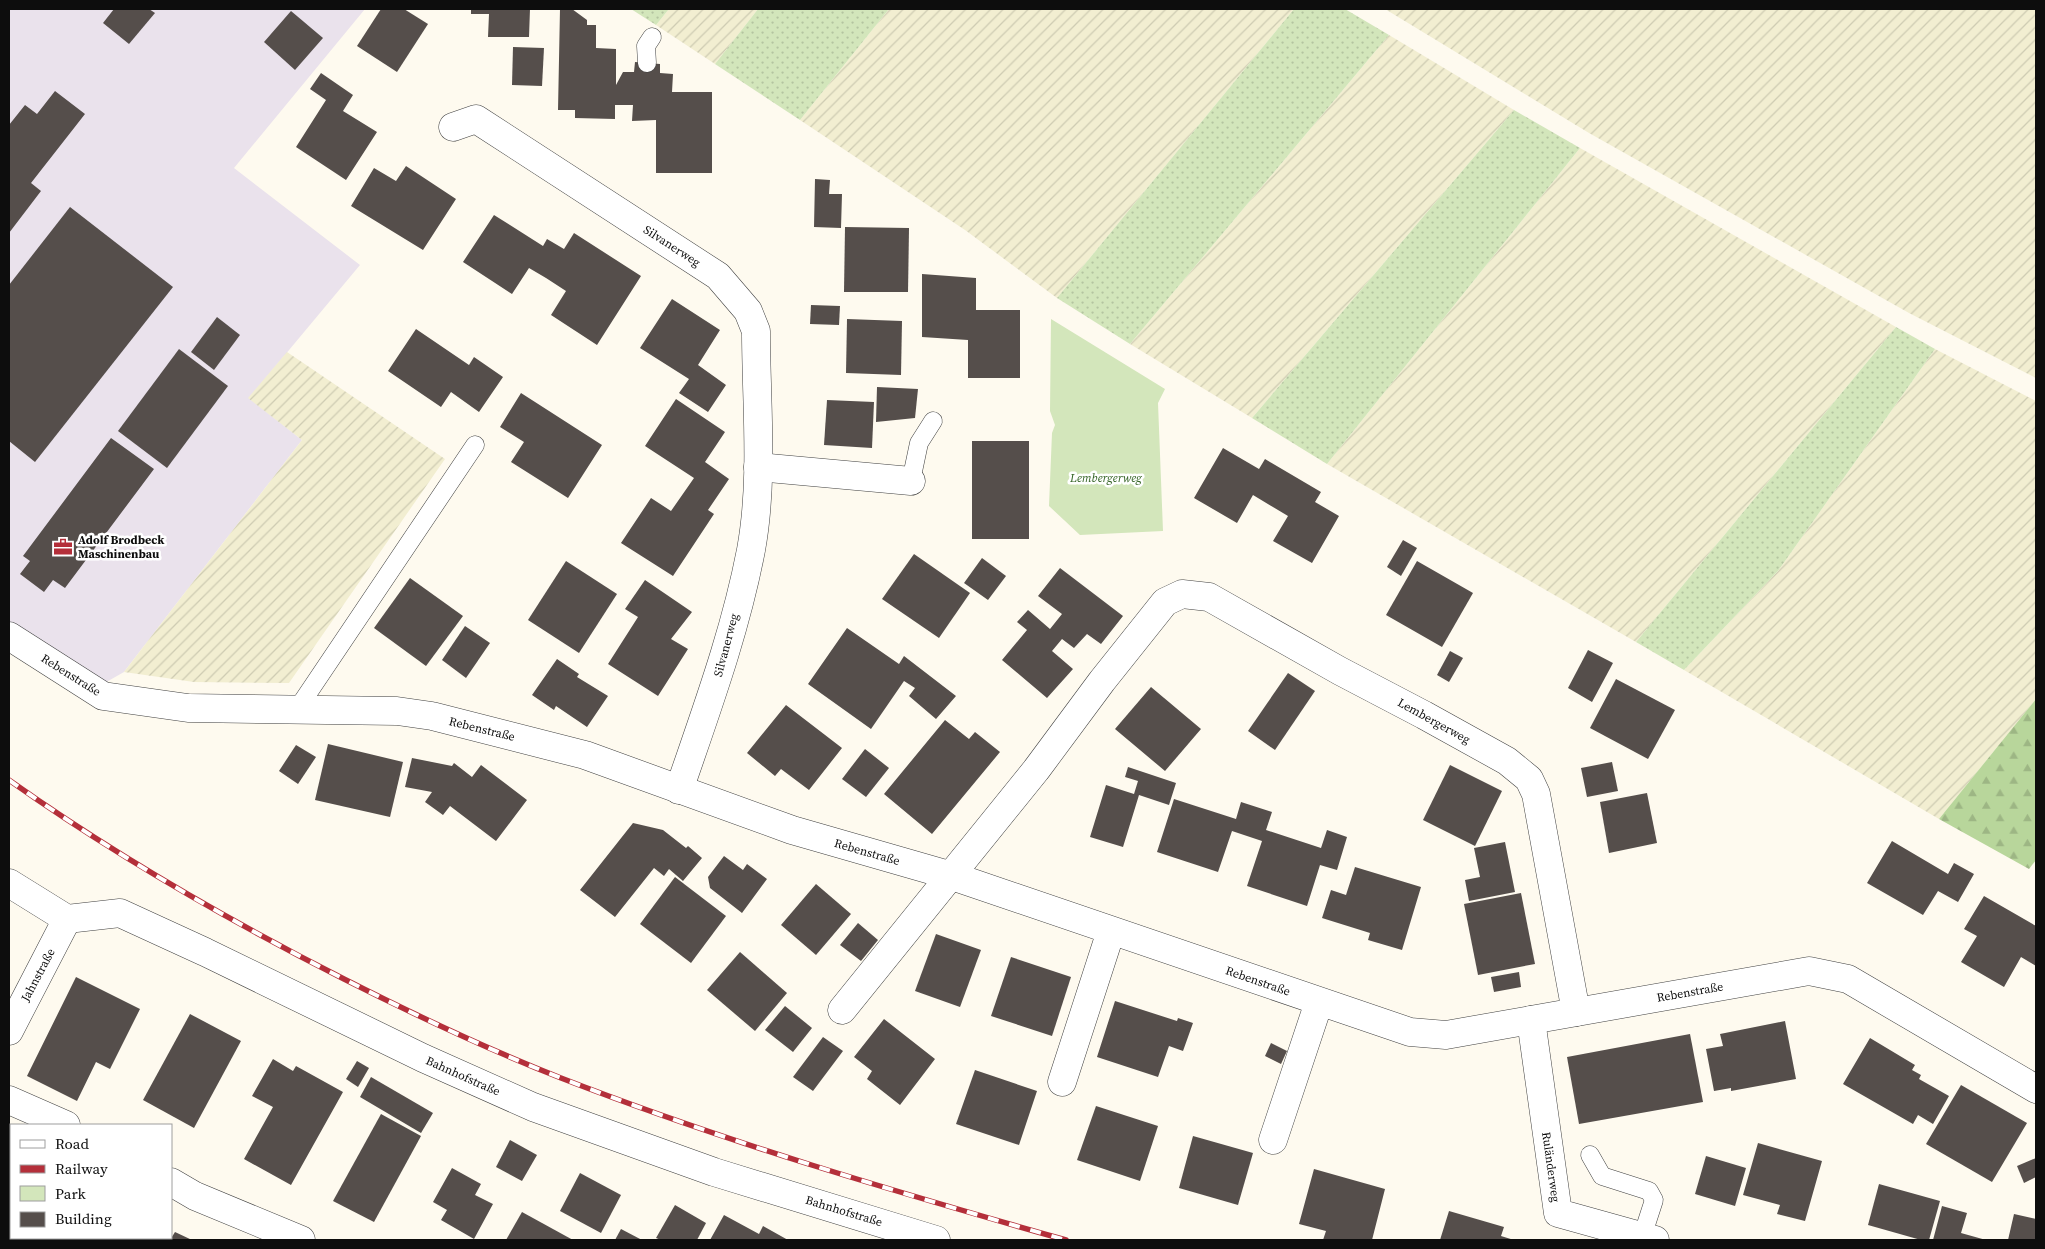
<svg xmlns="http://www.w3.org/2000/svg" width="2045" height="1249" font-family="'Source Serif 4',serif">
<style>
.industrial{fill:#eae2ec}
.farmland{fill:url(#farmland-furrows)}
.grass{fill:url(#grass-dots)}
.forest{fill:url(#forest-firs)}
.park{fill:#d3e6bb}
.building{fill:#554e4b}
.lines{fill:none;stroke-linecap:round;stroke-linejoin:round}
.lane-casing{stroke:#404040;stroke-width:19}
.street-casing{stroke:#404040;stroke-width:29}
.lane{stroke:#fff;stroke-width:18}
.street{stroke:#fff;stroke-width:28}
.rail-casing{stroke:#b42f3a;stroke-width:5.5}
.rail{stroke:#fff;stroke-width:4;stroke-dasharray:11;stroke-linecap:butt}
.labels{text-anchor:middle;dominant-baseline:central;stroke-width:5;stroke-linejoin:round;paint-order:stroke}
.street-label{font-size:12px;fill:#0d0d0d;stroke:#fff}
.park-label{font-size:12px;font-style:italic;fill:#316122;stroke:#fff}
.poi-label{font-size:12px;font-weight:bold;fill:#0d0d0d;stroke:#fff;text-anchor:start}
</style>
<defs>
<pattern id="farmland-furrows" width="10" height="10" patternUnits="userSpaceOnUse" patternTransform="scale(1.25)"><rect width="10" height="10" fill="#f2eed1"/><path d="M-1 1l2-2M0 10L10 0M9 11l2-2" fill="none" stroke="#cecbb2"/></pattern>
<pattern id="grass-dots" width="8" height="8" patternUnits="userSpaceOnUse" patternTransform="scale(1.25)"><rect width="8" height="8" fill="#d3e6bb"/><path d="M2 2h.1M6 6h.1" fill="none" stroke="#b4c4a0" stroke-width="1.8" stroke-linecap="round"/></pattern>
<pattern id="forest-firs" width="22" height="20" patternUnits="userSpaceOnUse" patternTransform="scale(1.25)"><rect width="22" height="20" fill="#b8d69b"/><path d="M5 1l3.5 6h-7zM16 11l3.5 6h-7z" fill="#9db684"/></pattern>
</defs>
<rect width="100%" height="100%" fill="#fefaef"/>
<!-- industrial -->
<path class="industrial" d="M9,9H365L234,168L360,265L249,398L302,440L124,672L80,697L9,651Z"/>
<!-- farmland -->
<g class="farmland">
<path d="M669,9H758L715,64L656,25Z"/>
<path d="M889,9H1294L1057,298L965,230L800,120Z"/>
<path d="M1385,9H2036V378L1909,313L1589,133Z"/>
<path d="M1389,35L1514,110L1252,418L1130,344Z"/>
<path d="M1580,148L1896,327L1636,642L1327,464Z"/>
<path d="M1935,349L2036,401V699L1939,819L1684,670L1778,571Z"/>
<path d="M287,352L445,459L289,683L194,682L124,672L302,440L248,398Z"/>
</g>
<!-- grass -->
<g class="grass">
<path d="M631,9H669L656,25Z"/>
<path d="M758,9H889L800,120L715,64Z"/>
<path d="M1294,9H1345L1389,35L1130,344L1057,298Z"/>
<path d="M1514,110L1580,148L1327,464L1252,418Z"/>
<path d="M1896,327L1935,349L1778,571L1684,670L1636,642Z"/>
</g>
<!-- forest -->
<path class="forest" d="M2036,699V860L2029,869L1939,819Z"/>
<!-- park -->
<path class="park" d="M1051,319L1165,389L1158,403L1163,531L1080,535L1049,506L1052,433L1055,425L1050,411Z"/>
<!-- building -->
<g class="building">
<path d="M114,9H149L155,13L129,44L103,23Z"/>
<path d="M381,9H404L428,24L397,72L357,46Z"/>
<path d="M471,9H530L529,37H488L489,14H471Z"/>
<path d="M560,9H572L587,20V25H596V48L616,49V85L623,72H634L635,62L660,64V73L673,74L672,92H712V173H656V120L632,121L633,105H615V119L575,118V110H558Z"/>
<path d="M291,11L323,38L295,70L264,42Z"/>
<path d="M513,47L544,48L542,86L512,85Z"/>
<path d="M321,73L353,95L343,111L377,132L346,180L296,147L326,100L310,89Z"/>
<path d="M55,91L85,114L31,183L41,191L9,233V125L25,105L37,114Z"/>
<path d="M406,166L456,199L423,250L351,206L374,168L396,181Z"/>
<path d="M815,179L830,180L829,194H842L841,228L814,227Z"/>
<path d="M70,207L173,287L35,462L9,441V285Z"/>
<path d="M494,215L543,246L547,239L564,249L574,233L641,276L597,345L551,315L566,291L546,278L529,268L512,294L463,262Z"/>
<path d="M845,227L909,228L908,292H844Z"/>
<path d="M922,274L976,278V310H1020V378H968V340L922,337Z"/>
<path d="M672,299L720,330L698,365L726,385L708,412L679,393L689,379L640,348Z"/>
<path d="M811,305L840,306L839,325L810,324Z"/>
<path d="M217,317L240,335L214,370L191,352Z"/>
<path d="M847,319L902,321L901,375L846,373Z"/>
<path d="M416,329L469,365L474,357L503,377L479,412L451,392L441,407L388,371Z"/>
<path d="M179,349L228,386L167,468L118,431Z"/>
<path d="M877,387L918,389L915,418L876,422Z"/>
<path d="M521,393L602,445L568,498L511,462L524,442L500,427Z"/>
<path d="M676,399L725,432L705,462L729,479L708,510L714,514L673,576L621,543L651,498L671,511L694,478L645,446Z"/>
<path d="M827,400L874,402L872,448L824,445Z"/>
<path d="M111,438L154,469L65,588L53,580L44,592L20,574L30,561L23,556Z"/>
<rect x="972" y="441" width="57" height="98"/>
<path d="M1223,448L1259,469L1265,459L1321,492L1315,502L1339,516L1312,563L1273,541L1288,516L1253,495L1237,523L1194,498Z"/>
<path d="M1403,540L1417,548L1401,576L1387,567Z"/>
<path d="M914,554L970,593L939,638L882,599Z"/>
<path d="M982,558L1006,576L988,600L964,583Z"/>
<path d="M566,561L617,594L579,653L528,620Z"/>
<path d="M1417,561L1473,593L1442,647L1386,615Z"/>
<path d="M1060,568L1123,616L1101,644L1087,634L1074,648L1062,639L1052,651L1073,669L1047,698L1002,660L1027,630L1017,622L1028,610L1050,629L1062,614L1038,596Z"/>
<path d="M410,578L463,616L426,666L374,628Z"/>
<path d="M645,580L692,612L671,639L688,649L658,696L608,664L638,617L625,609Z"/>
<path d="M465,626L490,643L466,678L442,660Z"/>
<path d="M847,628L899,664L904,656L956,696L936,719L909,696L915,688L904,681L871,729L808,684Z"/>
<path d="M1588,650L1613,663L1592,702L1568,688Z"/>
<path d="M1450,651L1463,658L1449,682L1437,675Z"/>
<path d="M557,659L579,674L577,677L608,696L587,727L556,706L554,710L532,695Z"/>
<path d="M1288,673L1315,691L1275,750L1248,731Z"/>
<path d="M1616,679L1675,710L1648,759L1590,728Z"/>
<path d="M1151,687L1201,729L1165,771L1115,729Z"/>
<path d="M786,705L842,748L809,790L781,769L775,776L747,753Z"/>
<path d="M945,720L969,739L975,732L1000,752L932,834L884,794Z"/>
<path d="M328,744L403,762L390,817L315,800Z"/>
<path d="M296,745L316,757L298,784L279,771Z"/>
<path d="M865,749L889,768L866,797L842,779Z"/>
<path d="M412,758L452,766L454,763L472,777L481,765L527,800L496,841L450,806L443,815L425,802L432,792L405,787Z"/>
<path d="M1612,762L1618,791L1587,797L1581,768Z"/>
<path d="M1450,765L1502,791L1475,846L1423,820Z"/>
<path d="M1128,767L1176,783L1169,805L1139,795L1123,847L1090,837L1106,785L1134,794L1138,781L1125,777Z"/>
<path d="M1647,793L1657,843L1609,853L1600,802Z"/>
<path d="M1174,799L1236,819L1241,802L1272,812L1266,830L1321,848L1327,830L1347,837L1337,870L1320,865L1307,906L1247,886L1262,841L1232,831L1218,872L1157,852Z"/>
<path d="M633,823L663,830L686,848L688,846L702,858L683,881L669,869L664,876L654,868L615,917L580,890Z"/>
<path d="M1892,841L1948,874L1954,863L1974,874L1958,902L1938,891L1923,915L1867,883Z"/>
<path d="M1505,842L1515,892L1469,901L1465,880L1480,877L1474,848Z"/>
<path d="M724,856L743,870L747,864L767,879L742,913L710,888L708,877Z"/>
<path d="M1355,867L1421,887L1402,950L1368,940L1370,933L1322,918L1331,890L1346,895Z"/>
<path d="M675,877L726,916L691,963L640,924Z"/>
<path d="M816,884L851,914L816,955L781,925Z"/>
<path d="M1521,893L1535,964L1478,975L1464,904Z"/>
<path d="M1984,896L2036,926V966L2021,957L2004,987L1961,962L1977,936L1964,929Z"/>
<path d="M858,923L878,940L861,961L840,945Z"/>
<path d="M936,934L981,950L960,1007L915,991Z"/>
<path d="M740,952L787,993L755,1031L707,990Z"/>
<path d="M1011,957L1071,977L1052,1036L991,1016Z"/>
<path d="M1519,972L1521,987L1494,992L1491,977Z"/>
<path d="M76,977L140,1009L110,1069L96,1062L77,1101L27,1076Z"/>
<path d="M1115,1001L1177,1021L1178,1018L1193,1023L1183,1051L1169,1046L1158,1077L1097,1057Z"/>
<path d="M785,1006L812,1028L793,1052L765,1030Z"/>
<path d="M190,1014L241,1041L194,1128L143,1100Z"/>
<path d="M884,1019L935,1059L900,1105L867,1079L872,1071L854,1057Z"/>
<path d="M1785,1021L1796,1079L1731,1091V1088L1714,1091L1706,1049L1723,1046L1720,1034Z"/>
<path d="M1690,1034L1703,1102L1579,1124L1567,1057Z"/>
<path d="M823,1037L843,1051L813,1091L793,1077Z"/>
<path d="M1870,1038L1915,1065L1912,1070L1921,1075L1919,1079L1949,1096L1933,1124L1918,1115L1913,1124L1843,1084Z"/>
<path d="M1271,1043L1287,1051L1281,1064L1265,1056Z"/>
<path d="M273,1059L293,1071L296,1066L343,1092L291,1185L244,1159L273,1107L252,1096Z"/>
<path d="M357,1061L369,1068L358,1087L346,1079Z"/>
<path d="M975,1070L1037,1091L1019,1145L956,1124Z"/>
<path d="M371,1077L433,1113L421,1133L360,1097Z"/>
<path d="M1961,1085L2027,1123L1992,1182L1926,1144Z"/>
<path d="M1096,1106L1158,1126L1140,1181L1077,1160Z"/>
<path d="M381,1114L421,1136L374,1222L333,1201Z"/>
<path d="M1193,1136L1253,1153L1238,1205L1179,1188Z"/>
<path d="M510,1140L537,1155L522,1181L496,1167Z"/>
<path d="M1758,1143L1822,1161L1805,1221L1777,1214L1780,1205L1743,1195Z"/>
<path d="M9,1148L11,1149V1211L9,1209Z"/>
<path d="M1706,1156L1746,1168L1735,1206L1695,1194Z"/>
<path d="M2036,1158V1177L2024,1183L2017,1166Z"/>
<path d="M452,1168L481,1184L475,1195L493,1204L474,1239L441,1220L447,1210L433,1202Z"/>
<path d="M1314,1169L1385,1189L1372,1240H1323L1326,1231L1299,1224Z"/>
<path d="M580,1173L621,1195L601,1233L560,1211Z"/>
<path d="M1879,1184L1940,1201L1929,1240H1921L1868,1225Z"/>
<path d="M675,1205L706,1223L697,1240H661L656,1238Z"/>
<path d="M1942,1206L1967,1213L1961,1233L1986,1240H1933Z"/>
<path d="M1449,1211L1504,1227L1501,1236L1514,1240H1440Z"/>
<path d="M522,1212L573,1240H506Z"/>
<path d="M2014,1214L2036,1219V1240H2008Z"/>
<path d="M724,1215L759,1234L763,1226L788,1240H710Z"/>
<path d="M621,1229L642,1240H615Z"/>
<path d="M175,1232L192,1240H170Z"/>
<path d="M85,1238H143L142,1240H90Z"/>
</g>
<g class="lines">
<!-- lane casing -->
<g class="lane-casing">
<g id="lane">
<path d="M647,63L646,46L652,37"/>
<path d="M911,481L919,443L933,421"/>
<path d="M298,708L475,445"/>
<path d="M1590,1155L1602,1176L1649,1191L1654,1200L1642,1237"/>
</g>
</g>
<!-- street casing -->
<g class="street-casing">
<g id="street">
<path d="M453,127L476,119L718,276L748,311L756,331C756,403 764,479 751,550C735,633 706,711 679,790"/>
<path d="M758,467L911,481"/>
<path d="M9,636L103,696L188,708L397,711L432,716L585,755L792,830L952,876L1410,1032L1446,1035L1809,971L1848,979L2036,1089"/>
<path d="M9,883L67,919L120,913L205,952L423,1058L533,1107L714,1172L936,1240"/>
<path d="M842,1010L1036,770L1102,681L1165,602L1182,594L1209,597L1340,671L1424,715L1507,761L1529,779L1536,794L1576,1012"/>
<path d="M1531,1020L1558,1213L1655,1240"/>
<path d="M9,1031L67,919"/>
<path d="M1062,1082L1111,931"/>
<path d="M9,1100L66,1125"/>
<path d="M1273,1140L1319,1002"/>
<path d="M171,1182L195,1196L301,1240"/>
</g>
</g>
<!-- lane -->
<use href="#lane" class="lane"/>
<!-- street -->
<use href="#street" class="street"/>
<!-- rail casing -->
<g class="rail-casing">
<path id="rail" d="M9,780C115,855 228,920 344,979C415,1015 487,1049 561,1078C726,1142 896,1192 1066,1240"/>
</g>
<!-- rail -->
<use href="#rail" class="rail"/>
</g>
<!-- icons -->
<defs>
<g id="office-bare" transform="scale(1.5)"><path d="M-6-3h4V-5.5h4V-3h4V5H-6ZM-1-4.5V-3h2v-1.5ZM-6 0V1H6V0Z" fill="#b42f3a" stroke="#fff" stroke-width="2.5" paint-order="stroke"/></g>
</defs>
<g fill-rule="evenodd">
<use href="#office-bare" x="63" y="547"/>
</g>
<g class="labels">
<!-- street labels -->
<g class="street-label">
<text transform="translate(672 246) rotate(33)">Silvanerweg</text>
<text transform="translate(726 645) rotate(-75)">Silvanerweg</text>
<text transform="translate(71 675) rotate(32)">Rebenstraße</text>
<text transform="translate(1434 721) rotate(29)">Lembergerweg</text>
<text transform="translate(482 729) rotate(14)">Rebenstraße</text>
<text transform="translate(867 852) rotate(16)">Rebenstraße</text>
<text transform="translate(38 975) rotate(-62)">Jahnstraße</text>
<text transform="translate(1258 981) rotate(19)">Rebenstraße</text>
<text transform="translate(1690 992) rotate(-10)">Rebenstraße</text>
<text transform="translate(463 1076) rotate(24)">Bahnhofstraße</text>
<text transform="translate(1551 1167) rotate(82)">Ruländerweg</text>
<text transform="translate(844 1211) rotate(17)">Bahnhofstraße</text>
</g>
<!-- park labels -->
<g class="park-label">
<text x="1106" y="478">Lembergerweg</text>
</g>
<!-- poi labels -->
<g class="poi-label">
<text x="78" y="540">Adolf Brodbeck<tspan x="78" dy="14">Maschinenbau</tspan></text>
</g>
</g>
<!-- border -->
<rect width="2045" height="1249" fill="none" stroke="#0d0d0d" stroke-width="20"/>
<!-- legend -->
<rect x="10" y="1124" width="162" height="115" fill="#ffffff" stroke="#9e9e9e"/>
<rect x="20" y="1140" width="25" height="8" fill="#ffffff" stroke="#9e9e9e"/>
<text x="55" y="1149" font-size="15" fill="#0d0d0d">Road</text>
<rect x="20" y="1165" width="25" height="8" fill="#b42f3a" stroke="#9e9e9e"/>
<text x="55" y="1174" font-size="15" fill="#0d0d0d">Railway</text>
<rect x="20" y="1186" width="25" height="15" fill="#d3e6bb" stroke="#9e9e9e"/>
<text x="55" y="1199" font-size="15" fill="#0d0d0d">Park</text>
<rect x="20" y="1212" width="25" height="15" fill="#554e4b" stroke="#9e9e9e"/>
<text x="55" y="1224" font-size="15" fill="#0d0d0d">Building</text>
</svg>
